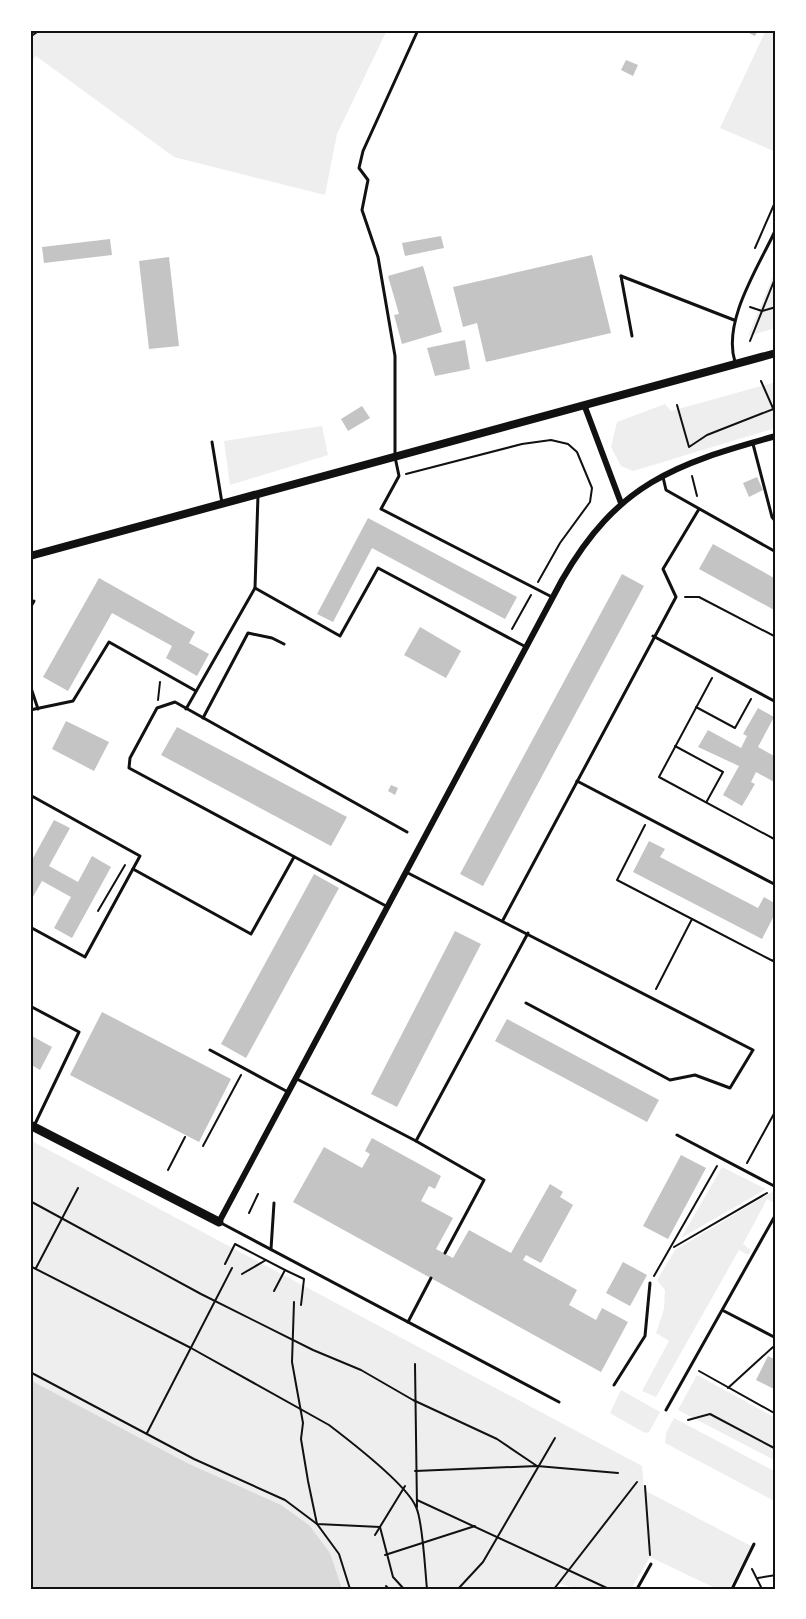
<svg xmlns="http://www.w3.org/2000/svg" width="806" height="1619" font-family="'IBM Plex Sans',sans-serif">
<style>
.green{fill:#eee}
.water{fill:#d9d9d9}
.building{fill:#c4c4c4}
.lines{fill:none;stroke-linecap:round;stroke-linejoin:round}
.path{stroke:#111;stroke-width:2}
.service{stroke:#111;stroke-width:3}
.minor{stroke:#111;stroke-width:6}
.tertiary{stroke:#111;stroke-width:8}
.secondary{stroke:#111;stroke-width:9}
.neatline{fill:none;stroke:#111;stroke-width:2}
</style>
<rect width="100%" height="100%" fill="#fff"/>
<!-- green -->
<g class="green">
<path d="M30,30H387L337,134L325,195L174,157L36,56L30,63Z"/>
<path d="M766,30H776V152L720,128Z"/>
<path d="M776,269V328L748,336Z"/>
<path d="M776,382V428L633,471L621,466L611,447L617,422L665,404L671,411Z"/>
<path d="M322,426L328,455L230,485L224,441Z"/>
<path d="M30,1140L642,1466L644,1490L751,1546L729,1589H717L650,1557L631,1589H577L558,1583L553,1589H30Z"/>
<path d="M722,1167L766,1189L681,1238Z"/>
<path d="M772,1192L776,1195V1204L767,1199L743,1244L751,1250L748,1255L739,1250L656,1397L642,1391L669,1341L656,1333L664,1309L665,1290L657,1280L675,1250Z"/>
<path d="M697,1375L776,1418V1461L678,1410Z"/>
<path d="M621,1390L660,1412L649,1432L645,1433L610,1413Z"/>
<path d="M674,1418L776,1472V1502L665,1443L666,1433Z"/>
</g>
<!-- water -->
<path class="water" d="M30,1380L189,1464L281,1505L309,1525L330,1553L342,1589H30Z"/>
<!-- building -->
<g class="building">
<path d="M743,30H758L755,36Z"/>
<path d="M626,60L638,65L633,76L621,70Z"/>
<path d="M441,236L444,248L405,256L402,243Z"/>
<path d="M110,239L112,255L44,263L42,247Z"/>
<path d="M592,255L611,333L486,362L477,323L463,327L453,287Z"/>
<path d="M169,257L179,346L149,349L139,261Z"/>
<path d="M423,266L442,332L402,344L394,315L399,314L388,276Z"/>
<path d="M465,340L470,369L435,376L427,348Z"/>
<path d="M362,406L370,418L348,431L341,419Z"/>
<path d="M757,477L763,490L749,497L743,483Z"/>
<path d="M368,518L517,597L505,619L372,548L333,622L317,614Z"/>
<path d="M713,544L776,579V611L699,569Z"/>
<path d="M622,574L644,586L483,886L460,874Z"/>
<path d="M99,578L195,632L189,643L209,654L197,676L166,658L172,646L112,613L68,691L43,677Z"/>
<path d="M420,627L461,651L446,678L404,655Z"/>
<path d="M758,708L774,717L758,747L776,757V783L756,772L751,782L755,784L742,806L723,795L739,766L698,747L708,730L741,748L747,736L743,734Z"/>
<path d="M66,721L109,742L94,771L52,749Z"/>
<path d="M177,727L347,817L331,846L161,755Z"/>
<path d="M391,785L398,788L395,795L388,791Z"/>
<path d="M54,820L70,828L49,866L78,882L92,856L111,867L72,938L54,928L71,897L42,881L30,902V857L33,858Z"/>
<path d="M649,841L665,849L660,857L758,908L764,897L776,904V912L762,939L633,872Z"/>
<path d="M314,874L339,888L246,1058L221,1044Z"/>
<path d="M455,931L481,944L397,1107L371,1094Z"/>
<path d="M102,1012L231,1079L199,1142L70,1075Z"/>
<path d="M507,1019L659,1100L647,1122L495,1041Z"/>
<path d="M30,1035L52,1047L40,1070L30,1064Z"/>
<path d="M372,1138L441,1176L435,1189L429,1186L421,1201L453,1218L436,1249L453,1258L469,1230L511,1253L550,1184L563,1192L560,1197L573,1205L541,1263L526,1255L523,1260L577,1290L569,1305L596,1320L602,1308L628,1322L601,1372L293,1202L324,1147L362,1168L370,1154L365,1151Z"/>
<path d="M681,1155L706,1168L668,1239L643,1226Z"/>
<path d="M623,1262L647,1275L630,1306L606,1293Z"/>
<path d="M768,1356L776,1360V1390L756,1380Z"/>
</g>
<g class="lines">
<!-- path -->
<g class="path">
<path d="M30,37L40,30"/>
<path d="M755,248L776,200"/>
<path d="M750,307L762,311L776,307"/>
<path d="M750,341L776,276"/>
<path d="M761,381L776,415"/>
<path d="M677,405L689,447L707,435L776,408"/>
<path d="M406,474L522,444L551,440L568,444L577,452L592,488L590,502L560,543L538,582"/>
<path d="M692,476L697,496"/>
<path d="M685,597H699L776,637"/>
<path d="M512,629L531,595"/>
<path d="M712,678L659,777L776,840"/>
<path d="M158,700L160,682"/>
<path d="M696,707L735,728L751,699"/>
<path d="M675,746L723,772L707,801"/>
<path d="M645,825L617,880L692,919"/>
<path d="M98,911L125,865"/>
<path d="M656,989L692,919L773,961L776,955"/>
<path d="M203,1146L241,1075"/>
<path d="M747,1163L776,1110"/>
<path d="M168,1170L185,1137"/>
<path d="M30,1201L201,1294L313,1350L361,1370L413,1400L497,1439L537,1466"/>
<path d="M249,1213L258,1194"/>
<path d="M674,1247L767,1193"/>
<path d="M225,1264L235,1244L285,1270L274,1291"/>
<path d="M30,1266L191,1348L329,1425C350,1441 407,1485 416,1507C423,1521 425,1571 427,1589"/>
<path d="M36,1268L78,1188"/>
<path d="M285,1270L304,1279L301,1305"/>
<path d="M242,1274L266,1260"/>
<path d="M654,1276L717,1166"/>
<path d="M294,1302L292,1362L303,1423L301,1439L308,1481L317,1524L380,1527"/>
<path d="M415,1364L417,1507"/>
<path d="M699,1371L776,1414"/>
<path d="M30,1372L194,1459L285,1500L317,1524L339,1554L350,1589"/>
<path d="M728,1388L773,1347"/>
<path d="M688,1420L710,1414L776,1449"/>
<path d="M147,1433L232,1268"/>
<path d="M415,1471L537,1466L618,1473"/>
<path d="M645,1486L650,1555"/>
<path d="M417,1500L609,1589"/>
<path d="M380,1527L393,1577L404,1589"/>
<path d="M375,1535L405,1486"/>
<path d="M385,1555L475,1526"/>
<path d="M752,1569L762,1589"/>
<path d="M758,1578L776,1575"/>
<path d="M386,1586L389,1589"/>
<path d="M458,1589L483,1562L555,1438"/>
<path d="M554,1589L637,1482"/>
</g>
<!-- service -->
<g class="service">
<path d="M418,30L363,151L359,168L368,180L362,210L378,257L395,356V457L399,476L381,509L552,597"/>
<path d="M621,276L734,320"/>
<path d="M621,276L632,336"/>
<path d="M735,362C722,321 759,266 776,229"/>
<path d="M212,442L222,503"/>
<path d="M753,444L772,517L776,522"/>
<path d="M663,477L666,490L776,552"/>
<path d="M255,588L340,636L378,568L526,647"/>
<path d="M30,608L34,601"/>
<path d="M653,636L776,702"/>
<path d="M30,685L38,709"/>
<path d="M186,709L255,588L258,495"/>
<path d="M30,710L73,701L109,642L196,691"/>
<path d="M203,718L248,633L272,638L284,644"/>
<path d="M577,781L776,885"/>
<path d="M30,795L140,856L85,957L30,927"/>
<path d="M133,869L251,934L294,857"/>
<path d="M406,872L753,1050L730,1088L695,1075L670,1080L526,1003"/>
<path d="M386,906L129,768L130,758L157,708L175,702L407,832"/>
<path d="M503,920L676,597L663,569L699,509"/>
<path d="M30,1006L79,1032L34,1126"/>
<path d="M210,1050L288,1092"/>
<path d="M297,1079L416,1141L528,933"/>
<path d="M677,1135L776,1187"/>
<path d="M416,1141L484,1180L445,1253"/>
<path d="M221,1223L559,1402"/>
<path d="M271,1249L274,1203"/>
<path d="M724,1311L776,1338"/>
<path d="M408,1322L431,1278"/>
<path d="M614,1385L645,1336L650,1283"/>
<path d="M666,1410L776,1214"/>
<path d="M637,1589L651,1564"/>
<path d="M732,1589L754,1544"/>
</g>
<!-- minor -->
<g class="minor">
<path d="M585,407L621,503"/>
<path d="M219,1222L562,580C617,484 674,464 776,436"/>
</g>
<!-- tertiary -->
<path class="tertiary" d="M30,556L776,353"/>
<!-- secondary -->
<path class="secondary" d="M30,1125L219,1222"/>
</g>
<!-- border -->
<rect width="806" height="1619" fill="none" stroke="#ffffff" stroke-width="63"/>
<rect x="32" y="32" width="742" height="1556" class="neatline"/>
</svg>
